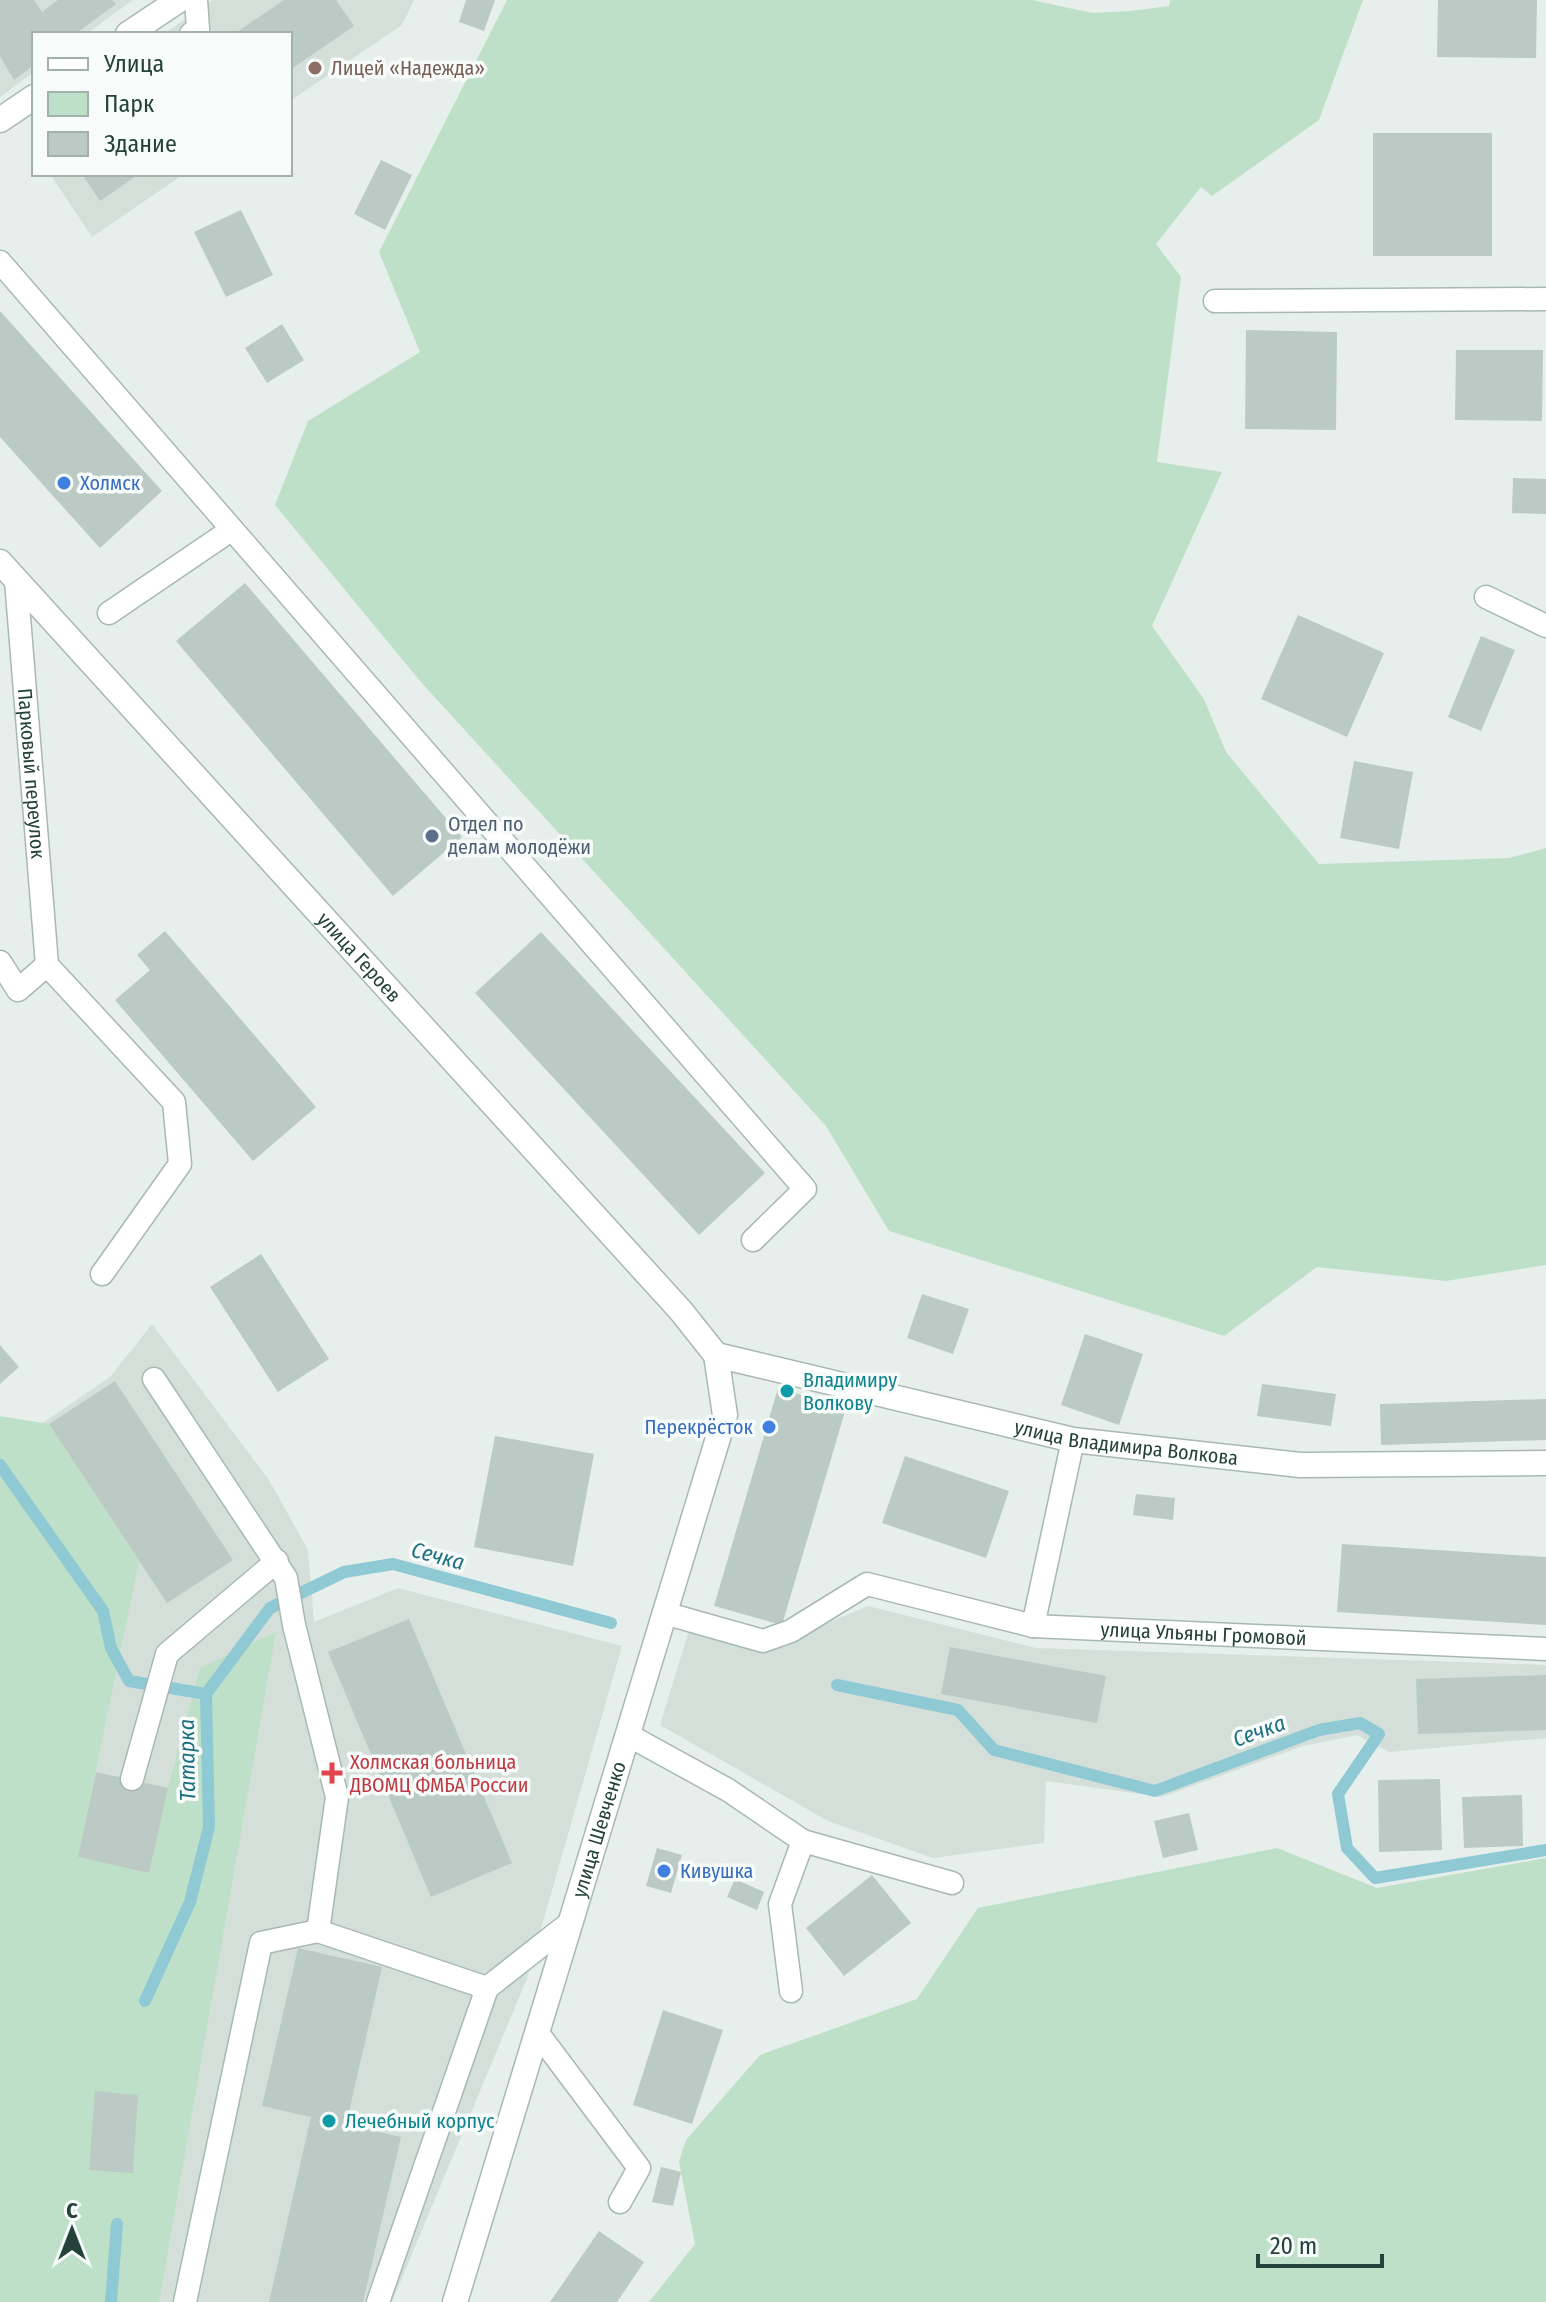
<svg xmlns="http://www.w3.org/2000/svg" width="1546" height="2302" font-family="'Fira Sans Condensed',sans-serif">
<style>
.built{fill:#d4dfda}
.green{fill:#bfe0c8}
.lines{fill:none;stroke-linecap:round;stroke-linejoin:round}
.stream{stroke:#8ec9d4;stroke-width:12}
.building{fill:#bbcac4}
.service-casing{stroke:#a8b8b2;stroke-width:25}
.minor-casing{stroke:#a8b8b2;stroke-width:27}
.tertiary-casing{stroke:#a8b8b2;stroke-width:27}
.service{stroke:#fff;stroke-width:22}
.minor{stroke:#fff;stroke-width:24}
.tertiary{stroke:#fff;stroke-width:24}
.education-dot{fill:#8d6e63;stroke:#f7fbf9;stroke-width:3}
.shop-dot{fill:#3f7fe0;stroke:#f7fbf9;stroke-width:3}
.service-dot{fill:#5c6f8a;stroke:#f7fbf9;stroke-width:3}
.culture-dot{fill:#0f9aa8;stroke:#f7fbf9;stroke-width:3}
.health-dot{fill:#e0444e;stroke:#f7fbf9;stroke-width:3}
.labels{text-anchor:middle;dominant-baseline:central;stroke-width:7;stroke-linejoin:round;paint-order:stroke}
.education-label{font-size:20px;fill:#785e54;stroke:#f7fbf9;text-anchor:start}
.shop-label{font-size:20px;fill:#366cbe;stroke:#f7fbf9;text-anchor:start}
.street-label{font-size:20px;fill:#24423a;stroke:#f7fbf9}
.service-label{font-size:20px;fill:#4e5e75;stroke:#f7fbf9;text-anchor:start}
.culture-label{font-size:20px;fill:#0d838f;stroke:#f7fbf9;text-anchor:start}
.health-label{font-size:20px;fill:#be3a42;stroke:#f7fbf9;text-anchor:start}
.water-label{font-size:22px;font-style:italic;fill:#1c6f80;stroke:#f7fbf9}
</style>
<rect width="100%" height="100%" fill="#e6efeb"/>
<!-- built -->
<g class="built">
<path d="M0,0H133L86,34H34V72L0,97Z"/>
<path d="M212,0H414L402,25L290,101V34H164Z"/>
<path d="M50,174H184L92,237Z"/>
<path d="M152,1324L269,1480L308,1550L314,1622L398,1588L622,1646L526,1981L392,2302H140L59,1854L16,1441L110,1377Z"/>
<path d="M868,1606L1036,1648L1546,1665V1738L1389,1752L1357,1735L1303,1746L1162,1797L1046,1781L1044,1843L933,1858L828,1821L660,1725L690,1627L763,1650Z"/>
</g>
<!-- green -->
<g class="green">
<path d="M507,0H1032L1092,13L1130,11L1169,6L1170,0H1363L1319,120L1212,196L1201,187L1156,244L1181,277L1157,462L1222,472L1152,626L1204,699L1226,752L1319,864L1509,858L1546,848V1265L1446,1281L1317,1267L1224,1336L889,1231L826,1126L420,681L275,505L308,421L420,352L379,252Z"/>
<path d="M0,1416L49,1424L139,1561L78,1857L149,1873L168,1788L200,1668L276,1632L159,2302H0Z"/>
<path d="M1277,1848L1377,1888L1546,1858V2302H649L695,2244L679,2162L686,2140L760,2055L917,1999L978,1908Z"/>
</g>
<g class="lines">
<!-- stream -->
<g class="stream">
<path d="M0,1465L103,1611L111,1648L129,1681L206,1694"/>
<path d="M837,1685L958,1710L994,1750L1155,1791L1319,1730L1360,1723L1379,1734L1338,1794L1347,1848L1375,1878L1546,1850"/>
<path d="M206,1694L270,1608L344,1572L393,1564L611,1623"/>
<path d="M145,2001L190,1902L209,1827L206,1694"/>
<path d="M111,2302L117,2224"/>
</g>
</g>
<!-- building -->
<g class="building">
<path d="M0,0H34L42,12L58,0H112L116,4L75,34H34V65L14,80L0,56Z"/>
<path d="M284,0H336L354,26L290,70V34H234Z"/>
<path d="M466,0H495L484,31L459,22Z"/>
<path d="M1438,0H1537L1536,58L1437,57Z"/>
<rect x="1373" y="133" width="119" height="123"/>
<path d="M381,160L412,175L385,230L354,214Z"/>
<path d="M82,174H139L100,201Z"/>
<path d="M241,210L273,275L226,297L194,232Z"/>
<path d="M0,311L162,491L100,548L0,437Z"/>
<path d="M282,324L304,360L267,383L245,348Z"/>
<path d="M1246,330L1337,332L1336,430L1245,429Z"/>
<path d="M1456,350H1543L1542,421L1455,420Z"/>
<path d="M1513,478L1546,479V514L1512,513Z"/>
<path d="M245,583L462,837L393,896L176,641Z"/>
<path d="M1298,615L1384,653L1347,737L1261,699Z"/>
<path d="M1481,636L1515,650L1481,731L1448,717Z"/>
<path d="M1354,761L1413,772L1399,849L1340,838Z"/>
<path d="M165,931L316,1107L253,1161L115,1000L150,970L137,955Z"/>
<path d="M541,932L765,1173L699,1235L475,993Z"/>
<path d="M261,1254L329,1359L278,1392L210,1287Z"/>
<path d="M922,1294L969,1309L953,1354L907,1338Z"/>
<path d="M1085,1334L1143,1354L1119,1425L1061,1405Z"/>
<path d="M0,1345L19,1367L0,1384Z"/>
<path d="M115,1381L233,1560L167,1603L49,1424Z"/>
<path d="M1262,1384L1336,1394L1331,1426L1257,1416Z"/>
<path d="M778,1388L846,1408L782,1625L714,1606Z"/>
<path d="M1546,1399V1440L1381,1445L1380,1404Z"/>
<path d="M495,1436L594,1454L573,1566L474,1547Z"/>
<path d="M905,1456L1009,1491L986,1558L882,1523Z"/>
<path d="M1136,1494L1175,1498L1173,1520L1133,1515Z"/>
<path d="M1342,1544L1546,1557V1625L1337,1612Z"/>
<path d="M409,1619L512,1863L431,1897L328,1652Z"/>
<path d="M950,1647L1106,1676L1097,1723L941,1694Z"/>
<path d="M1546,1675V1730L1418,1734L1416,1679Z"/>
<path d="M96,1772L168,1788L149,1873L78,1857Z"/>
<path d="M1440,1779L1442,1850L1379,1852L1378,1780Z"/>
<path d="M1522,1795L1523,1846L1464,1848L1462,1797Z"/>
<path d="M1189,1813L1198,1850L1163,1858L1154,1821Z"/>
<path d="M657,1848L682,1855L671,1893L646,1886Z"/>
<path d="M872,1875L911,1923L844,1976L806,1928Z"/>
<path d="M735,1879L764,1892L757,1910L727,1897Z"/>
<path d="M298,1948L382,1967L346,2125L401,2137L363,2302H269L311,2117L262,2106Z"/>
<path d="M663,2010L723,2030L692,2124L633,2105Z"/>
<path d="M95,2091L138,2095L133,2173L89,2170Z"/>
<path d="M661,2167L681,2172L673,2206L652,2202Z"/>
<path d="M599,2231L644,2262L617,2302H550Z"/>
</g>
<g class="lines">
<!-- service casing -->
<g class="service-casing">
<g id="service">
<path d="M191,34L198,29L196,0"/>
<path d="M0,262L805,1189L753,1240"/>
<path d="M1215,301L1546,299"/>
<path id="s1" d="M16,580L47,965"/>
<path d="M1486,597L1546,626"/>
<path d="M109,613L231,530"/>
<path d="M0,962L18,990L47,965"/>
<path d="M47,965L174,1102L180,1164L102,1274"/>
<path d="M154,1379L286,1578L294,1625L337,1797L318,1931"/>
<path id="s2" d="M664,1613L763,1641L791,1631L867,1584L1033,1626L1546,1649"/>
<path d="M1033,1626L1073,1440"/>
<path d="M628,1735L728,1790L803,1841L952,1883"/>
<path d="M132,1779L167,1654L277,1561"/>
<path d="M791,1991L780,1904L803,1841"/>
<path d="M537,2032L639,2168L620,2202"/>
<path d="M185,2302L261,1943L318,1931L487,1988"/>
<path d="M378,2302L487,1988L571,1922"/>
</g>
</g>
<!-- minor casing -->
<g class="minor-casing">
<g id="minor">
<path d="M128,34L179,0"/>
<path d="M0,120L34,97"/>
<path id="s3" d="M455,2302L725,1415L716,1355L1073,1440L1300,1465L1546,1463"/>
</g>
</g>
<!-- tertiary casing -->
<g class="tertiary-casing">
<g id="tertiary">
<path id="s4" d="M0,562L681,1311L716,1355"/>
</g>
</g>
<!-- service -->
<use href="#service" class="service"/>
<!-- minor -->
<use href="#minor" class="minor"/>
<!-- tertiary -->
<use href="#tertiary" class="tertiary"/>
</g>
<!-- markers -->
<circle class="education-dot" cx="315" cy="68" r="8"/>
<g class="shop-dot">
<circle cx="64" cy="483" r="8"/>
<circle cx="769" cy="1427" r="8"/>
<circle cx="664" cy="1871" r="8"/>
</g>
<circle class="service-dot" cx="432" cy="836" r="8"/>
<g class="culture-dot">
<circle cx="787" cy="1391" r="8"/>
<circle cx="329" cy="2121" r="8"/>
</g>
<path class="health-dot" d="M328 1761h8v8h8v8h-8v8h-8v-8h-8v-8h8z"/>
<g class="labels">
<!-- education labels -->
<g class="education-label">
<text x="331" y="68">Лицей «Надежда»</text>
</g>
<!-- shop labels -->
<g class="shop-label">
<text x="80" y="483">Холмск</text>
<text x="753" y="1427" text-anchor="end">Перекрёсток</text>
<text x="680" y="1871">Кивушка</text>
</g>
<!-- street labels -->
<g class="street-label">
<text stroke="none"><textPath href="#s1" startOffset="194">Парковый переулок</textPath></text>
<text stroke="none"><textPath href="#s4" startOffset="534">улица Героев</textPath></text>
<text stroke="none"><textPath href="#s3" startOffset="1408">улица Владимира Волкова</textPath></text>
<text stroke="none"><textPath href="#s2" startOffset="564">улица Ульяны Громовой</textPath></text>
<text stroke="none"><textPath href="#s3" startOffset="494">улица Шевченко</textPath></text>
</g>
<!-- service labels -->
<g class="service-label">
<text x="448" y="824">Отдел по<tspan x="448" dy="23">делам молодёжи</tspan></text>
</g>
<!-- culture labels -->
<g class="culture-label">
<text x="803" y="1380">Владимиру<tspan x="803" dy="23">Волкову</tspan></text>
<text x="345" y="2121">Лечебный корпус</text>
</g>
<!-- health labels -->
<g class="health-label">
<text x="350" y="1762">Холмская больница<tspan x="350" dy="23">ДВОМЦ ФМБА России</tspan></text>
</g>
<!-- water labels -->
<g class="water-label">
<text transform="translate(438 1556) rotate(15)">Сечка</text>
<text transform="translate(1259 1731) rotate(-20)">Сечка</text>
<text transform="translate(187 1760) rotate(-91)">Татарка</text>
</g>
</g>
<!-- legend -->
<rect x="32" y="32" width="260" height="144" fill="#f7fbf9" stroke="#a3b1ad" stroke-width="2"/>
<rect x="48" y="58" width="40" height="12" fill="#ffffff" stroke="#a3b1ad" stroke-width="2"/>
<text x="104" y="72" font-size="24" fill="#24423a">Улица</text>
<rect x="48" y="92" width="40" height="24" fill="#bfe0c8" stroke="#a3b1ad" stroke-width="2"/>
<text x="104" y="112" font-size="24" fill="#24423a">Парк</text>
<rect x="48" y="132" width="40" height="24" fill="#bbcac4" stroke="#a3b1ad" stroke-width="2"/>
<text x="104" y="152" font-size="24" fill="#24423a">Здание</text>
<!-- north arrow -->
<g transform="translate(72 2230)" stroke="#f7fbf9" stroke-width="6" paint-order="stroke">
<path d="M0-6L14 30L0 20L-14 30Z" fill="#24423a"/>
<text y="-12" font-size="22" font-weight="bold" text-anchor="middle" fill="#24423a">С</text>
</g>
<!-- scale -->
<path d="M1258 2254v12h124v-12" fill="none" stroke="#24423a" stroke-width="4"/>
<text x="1270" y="2254" font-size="24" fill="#24423a" stroke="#f7fbf9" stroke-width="6" paint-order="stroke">20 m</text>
</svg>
